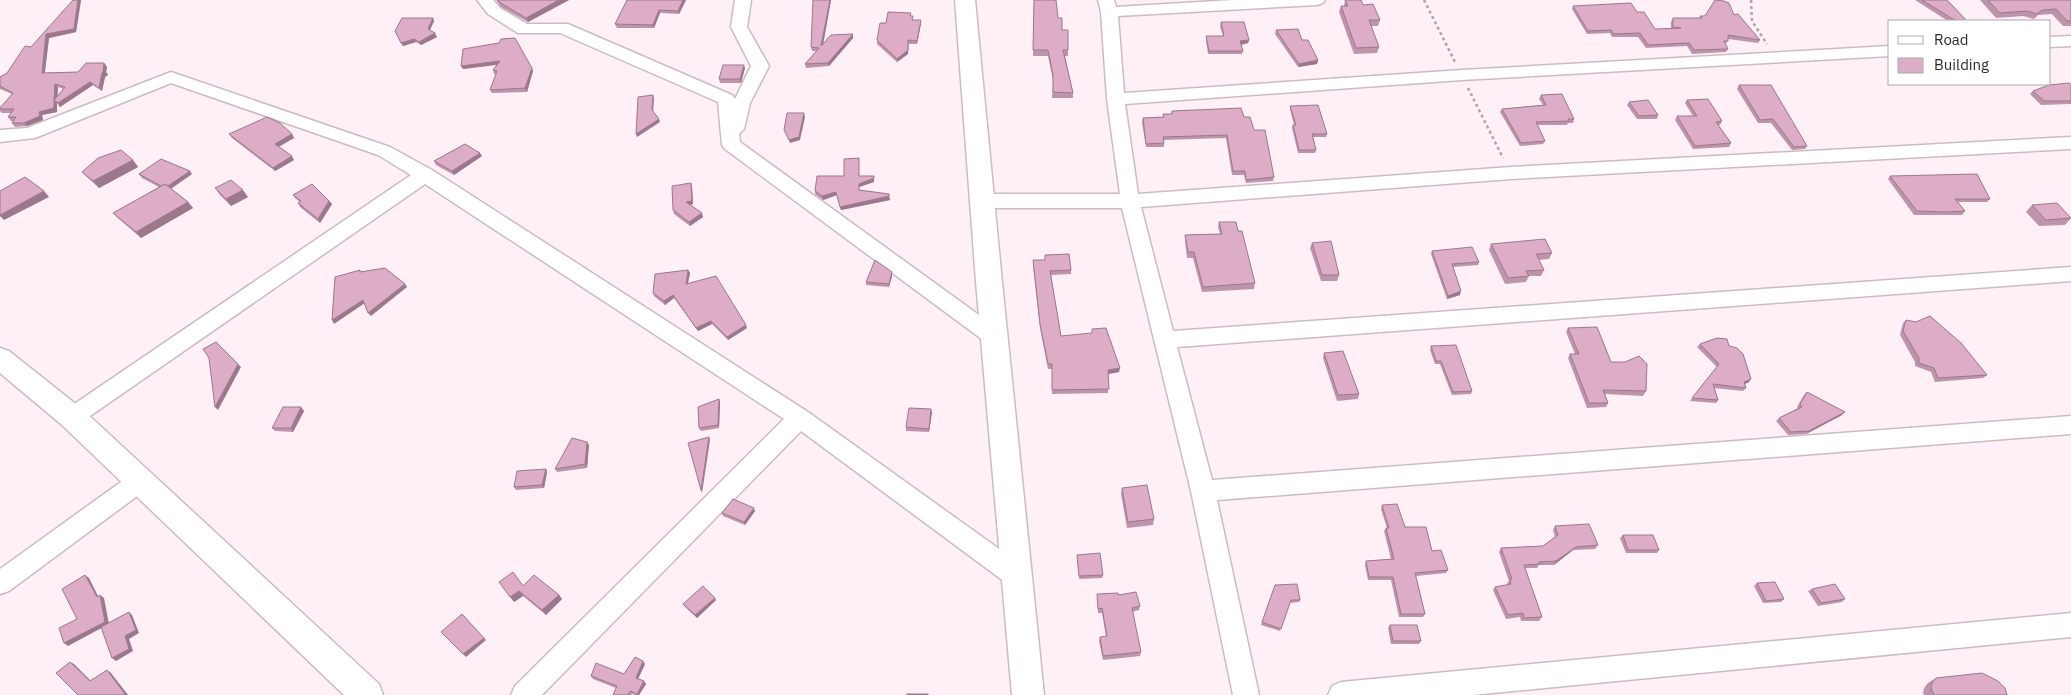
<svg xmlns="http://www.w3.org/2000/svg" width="2071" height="695" font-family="'IBM Plex Sans',sans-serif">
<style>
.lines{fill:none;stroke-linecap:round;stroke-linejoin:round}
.minor-casing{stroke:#cbbcc4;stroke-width:3}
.tertiary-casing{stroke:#cbbcc4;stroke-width:3}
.path{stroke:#b0a4aa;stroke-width:2.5;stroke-dasharray:3 3;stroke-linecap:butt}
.minor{fill:#fff;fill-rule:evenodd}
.tertiary{fill:#fff;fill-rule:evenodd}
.wall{fill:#be94ab;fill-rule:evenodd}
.shaded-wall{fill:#9b788b}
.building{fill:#ddacc7;stroke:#9b788b;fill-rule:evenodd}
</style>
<rect width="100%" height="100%" fill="#ffeff7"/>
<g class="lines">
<!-- minor casing -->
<g class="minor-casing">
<g id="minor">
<path d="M477,0H493L500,8L527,24H568L732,95L735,99L751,66L731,27L735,0H751L747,27L769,66L750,103L744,129L739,134L740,142L1001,331L1005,337L1001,343L994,345L987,343L725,149L722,145L718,102L560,33H518L488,14Z"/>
<path d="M1098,0H1114L1116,7L1233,0H1325L1323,3L1317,5L1118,16L1124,93L1462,70L1890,46V56L1462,80L1125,104L1138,194L1511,167L2071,137V149L1511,179L1141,207L1173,331L2071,267V281L1177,347L1212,480L2071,416V434L1217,500L1259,695H1233L1191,491L1122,208H982L975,206L972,201L975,196L982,194H1120L1107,99L1101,12Z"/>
<path d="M2071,36V46L2050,47V37Z"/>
<path d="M171,72L390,147L432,170L808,412L1027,569L1030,577L1027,585L1018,588L1009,585L801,431L542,695H511L515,686L784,419L425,184L80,423L72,426L64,423L61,417L64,411L411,175L378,155L171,83L35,138L0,142V130L27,128Z"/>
<path d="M140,471L148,474L152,481L148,488L9,591L0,594V569L132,474Z"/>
<path d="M2071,613V637L1472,695H1328L1332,686L1341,682Z"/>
</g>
</g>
<!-- tertiary casing -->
<g class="tertiary-casing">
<g id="tertiary">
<path d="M955,0H975L1002,282L1044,695H1012L976,282Z"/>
<path d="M0,348L9,351L82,409L379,684L383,695H344L62,425L0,373Z"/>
</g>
</g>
<!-- path -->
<g class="path">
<path d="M1424,0L1455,62"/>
<path d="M1751,0L1752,21L1767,44"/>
<path d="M1468,88L1503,158"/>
</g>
<!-- minor -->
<use href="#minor" class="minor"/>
<!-- tertiary -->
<use href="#tertiary" class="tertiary"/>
</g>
<!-- wall -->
<g class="wall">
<path d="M78,0H81L76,32L49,38L45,73L78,72L104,63L107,67L106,72L108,75L105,77L102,91L93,85L60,107L57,103V112L42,115L43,120L27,126L15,127L12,123L14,121H11L8,117L11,113H2L0,111V108L12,94L0,89V77L7,73L31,47ZM58,87L64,89L57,96Z"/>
<path d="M496,0H569L528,22L501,7Z"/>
<path d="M627,0H686L679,14L660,13L654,28H617L615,24Z"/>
<path d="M831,0L823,45L853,38L829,66L806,68L805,64L816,51H812L811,47Z"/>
<path d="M1034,0L1058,18L1062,30H1068V56H1065L1073,93V98H1052L1053,80L1048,56H1033Z"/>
<path d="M1345,0L1363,5L1380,20L1378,26H1371L1379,47L1377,53L1354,54L1339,12L1341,6H1344Z"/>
<path d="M1915,0H1947L1967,21H1948Z"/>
<path d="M1980,0H2071V26H2063L2052,14L2038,15L2034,19L2023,16L1996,18Z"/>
<path d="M1573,6L1655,29H1671V22L1673,18H1699L1700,16L1734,15L1760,40L1758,43L1728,39V41L1725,44L1728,49L1726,52L1692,54L1687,46L1646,48L1638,37H1612L1610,33L1587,34L1572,9Z"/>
<path d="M911,13V16L913,20L921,23L917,44H909L908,54L897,62L877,44V40L886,23Z"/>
<path d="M433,18L434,21L430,30L437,37L421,45L416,42L403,46L395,31Z"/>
<path d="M1221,22L1249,40L1248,43L1241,45L1243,51L1242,54H1208L1206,40V36H1223L1220,26Z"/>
<path d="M1276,30L1302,40L1318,60L1317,64L1298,67L1275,34Z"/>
<path d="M463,49L533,71L527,92L492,93L490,90L496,74H494L493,70L497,65L463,69Z"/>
<path d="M745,68L741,83H720L719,79Z"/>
<path d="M1739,85L1807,146L1805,149L1792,150L1771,123H1758L1737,89Z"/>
<path d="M2071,85V104L2041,105L2030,94L2033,91Z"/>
<path d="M1541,95L1574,119L1573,123H1568L1567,125H1538L1545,141L1543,144L1520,146L1500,112L1502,109L1543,105L1539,99Z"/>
<path d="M1687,100L1722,121L1720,125H1718L1731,143L1729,147L1693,149L1675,120L1677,116H1693L1685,103Z"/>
<path d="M1629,102L1658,115L1657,119H1637L1627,105Z"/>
<path d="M1290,106L1327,134L1326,137H1313L1316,150L1315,153H1298L1292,128L1293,125H1294L1290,109Z"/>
<path d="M1172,111L1244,117L1254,130L1274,177L1273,181L1246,183L1244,175H1232L1226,138L1164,140V147H1146L1142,122L1143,118L1163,117V114H1171Z"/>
<path d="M229,134H292L294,138L279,147L294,160L275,171L232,138Z"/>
<path d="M482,156L454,175L436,165L434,161Z"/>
<path d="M133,160L138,167L99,188L88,178L82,172Z"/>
<path d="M859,161V176L874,182L859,187V190L889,194L890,200L841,210L837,195L823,200L815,194V191L844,176Z"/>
<path d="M139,174H192L171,189L188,202L193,208L141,238L119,219L113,213L159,187L142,178Z"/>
<path d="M1890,176L1990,199L1987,202H1958L1965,211L1962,215H1914L1888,179Z"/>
<path d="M691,183L692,187L693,204L690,205L703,217L690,226L674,214L673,210Z"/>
<path d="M215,188L248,197L231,206L220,195Z"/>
<path d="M293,195L329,201L332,204L320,223L300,207L298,203L300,202L295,198Z"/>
<path d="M2032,205L2071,218L2065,225L2039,226L2026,212Z"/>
<path d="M1219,222L1238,231L1255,283L1254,289L1202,292L1193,258H1187L1185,240V235L1220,234L1218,227Z"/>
<path d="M1312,243L1339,275L1337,281H1321L1310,248Z"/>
<path d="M1491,244L1552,253L1549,259L1539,260L1544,270L1541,276H1529L1526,282L1505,284L1489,250Z"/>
<path d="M1432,251L1479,262L1478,265L1453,267L1460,295L1447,299L1431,254Z"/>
<path d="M1045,255L1071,270V274L1051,275L1061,336L1119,372L1108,374V393L1052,394V369H1048L1040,328L1033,265V260H1045Z"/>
<path d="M688,270L690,273L688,283L747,328L728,340L712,324L698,331L674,298L665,305L654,296L653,293Z"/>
<path d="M892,272V276L889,287L866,285V282Z"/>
<path d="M1906,320L1987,375L1983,378L1935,382L1931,372L1915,366V362L1900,335L1903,323Z"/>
<path d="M1568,328L1611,362L1646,391L1643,396L1605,394L1608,403L1606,407L1587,408L1568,358L1570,354H1575L1566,332Z"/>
<path d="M1700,344L1729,346L1749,382L1745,384L1746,388L1743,391L1714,388L1718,400L1716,403L1690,401L1717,367L1697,347Z"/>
<path d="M1431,346L1472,391L1471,394L1452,395L1440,364H1435L1430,350Z"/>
<path d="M1324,353L1359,394L1358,399L1337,401L1323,358Z"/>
<path d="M1807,392L1842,415L1806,434L1788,435L1776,421L1779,418L1798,408L1797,407L1804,395Z"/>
<path d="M719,399L720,402L719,428L701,431L699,428Z"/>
<path d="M301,407L304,411L293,432L275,431L272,428Z"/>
<path d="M932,412L929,432L906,431V427Z"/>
<path d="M589,445L587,468L557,472L555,469Z"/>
<path d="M546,469L547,472L544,488L516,490L514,487Z"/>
<path d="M1122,488L1154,519L1153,525L1127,528L1121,494Z"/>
<path d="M1382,505L1405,527L1432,551L1448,570L1446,573L1416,576L1425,614L1423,617H1399L1391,580H1368L1365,565L1366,561L1391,559L1384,531L1386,528H1387L1381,509Z"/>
<path d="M755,511L745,525L723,516L722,513Z"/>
<path d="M1555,526L1598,545L1595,549L1573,550L1554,565H1539L1537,568H1525L1542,617L1539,621H1521L1520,617L1506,619L1493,590L1495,587L1508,585L1507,583L1509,581L1499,552L1501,548L1543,546L1555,537L1553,530Z"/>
<path d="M1623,535L1659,550L1657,553H1626L1620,538Z"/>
<path d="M1077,555L1103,575L1102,578L1079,579Z"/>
<path d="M1757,583L1784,599L1781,602L1763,603L1754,586Z"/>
<path d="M1275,585L1300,600L1299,602L1290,603L1280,631L1261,625Z"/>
<path d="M523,586L559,595L562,599L546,615L523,596L514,602Z"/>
<path d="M1812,589L1845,599L1842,602L1818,606L1808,591Z"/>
<path d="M1097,594L1118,595L1140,606L1139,610L1132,612L1141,652L1140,656L1103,660L1099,641L1100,637H1106L1102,613H1098Z"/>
<path d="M716,600L697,618L685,607L683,604Z"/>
<path d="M1390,625L1421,641L1419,644H1391L1388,628Z"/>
<path d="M645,664L638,679L646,684L639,695H635L632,694L631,695H613L616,688L593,679L591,676L624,674Z"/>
<path d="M1936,678L2007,695H1924L1923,693L1924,688L1928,683Z"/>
</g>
<!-- shaded-wall -->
<g class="shaded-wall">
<path d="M78,0H81L76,32L49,38L44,77L42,73L46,34Z"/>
<path d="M559,0H569L528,22L526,18Z"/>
<path d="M683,0H686L679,14L678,11Z"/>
<path d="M830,0H831L822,50L821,46Z"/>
<path d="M659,10L660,13L654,28L653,25Z"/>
<path d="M433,18L434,21L429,32L428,29Z"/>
<path d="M921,20V23L917,44V41Z"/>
<path d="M435,33L437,37L421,45L419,42Z"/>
<path d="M853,34V38L829,66L828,63Z"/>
<path d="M414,39L416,42L403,46L401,43Z"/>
<path d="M908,40V54L897,62V59Z"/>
<path d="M1249,40L1248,43L1239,45L1240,41Z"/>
<path d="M1318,60L1317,64L1298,67L1299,64Z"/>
<path d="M500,61L501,64L463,69L461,66Z"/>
<path d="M104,63L107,67L106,72L108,75L105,77L102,91L99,88Z"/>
<path d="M744,65L745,68L741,83L740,79Z"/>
<path d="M532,68L533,71L527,92L525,88Z"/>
<path d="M90,82L93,85L60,107L58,103Z"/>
<path d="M55,84L58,87L57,103L54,100Z"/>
<path d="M653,95L654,98L653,114L652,110Z"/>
<path d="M54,100L57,103V112L42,115L43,120L27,126L24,123Z"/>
<path d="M804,113L805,117L800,140L790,143L789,140Z"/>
<path d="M659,119L660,122L637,137L636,134Z"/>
<path d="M292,134L294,138L277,147L275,144Z"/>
<path d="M480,153L482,156L454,175L452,171Z"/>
<path d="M292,156L294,160L275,171L273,168Z"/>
<path d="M133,160L138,167L99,188L93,181Z"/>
<path d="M190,171L192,174L167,191L164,188Z"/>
<path d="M874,178V182L859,187V193V184Z"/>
<path d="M691,183L692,187L693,204L688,205L686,202Z"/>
<path d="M243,190L248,197L231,206L226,199Z"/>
<path d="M44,191L49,197L4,220L0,216V215Z"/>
<path d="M836,192L837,195L823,200L822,196Z"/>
<path d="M889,196L890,200L841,210L840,207Z"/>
<path d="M329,201L332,204L320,223L318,219Z"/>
<path d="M188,202L193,208L141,238L136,232Z"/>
<path d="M702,213L703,217L690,226L689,222Z"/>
<path d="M688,270L690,273L687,287L686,284Z"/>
<path d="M892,272V276L889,287V284Z"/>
<path d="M405,284L407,287L371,316L368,313Z"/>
<path d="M1461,291L1460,295L1447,299L1448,296Z"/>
<path d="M673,295L674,298L665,305L664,301Z"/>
<path d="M363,300L365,303L334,324L332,320Z"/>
<path d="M711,321L712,324L698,331L696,328Z"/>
<path d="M746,325L747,328L728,340L727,337Z"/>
<path d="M238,364L241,367L218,410L215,407Z"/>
<path d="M1120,368L1119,372L1108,374V370Z"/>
<path d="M1751,379L1749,382L1742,385L1744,382Z"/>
<path d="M719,399L720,402L719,428L718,425Z"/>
<path d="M301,407L304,411L293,432L291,428Z"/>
<path d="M931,409L932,412L929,432V429Z"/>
<path d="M1845,412L1842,415L1806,434L1809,431Z"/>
<path d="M709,437L710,440L702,493L701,490Z"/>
<path d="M587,442L589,445L587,468L585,464Z"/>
<path d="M546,469L547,472L544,488L542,485Z"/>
<path d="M754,508L755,511L745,525L744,522Z"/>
<path d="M1576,547L1573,550L1554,565L1556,561Z"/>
<path d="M85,575L89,578L100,600L97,597Z"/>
<path d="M519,591L523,596L514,602L510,597Z"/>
<path d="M100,595L104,598L109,624L68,646L64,643Z"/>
<path d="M559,595L562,599L546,615L542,610Z"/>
<path d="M715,598L716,600L697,618L695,615Z"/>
<path d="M129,612L132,615L139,633L129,639L133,651L116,661L112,658L125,636Z"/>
<path d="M484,638L486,640L466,657L463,654Z"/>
<path d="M643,661L645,664L637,681L636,678Z"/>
<path d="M70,662L74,664L94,684L90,681Z"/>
<path d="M107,670L111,673L128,695H124Z"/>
<path d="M644,681L646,684L639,695H638L637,694Z"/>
</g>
<!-- building -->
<g class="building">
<path d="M73,0H78L74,29L46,34L42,73L78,72L86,63H104L103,72L105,71L102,73L99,88L90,82L58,103L54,100V108L39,112L40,116L24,123H12L16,117H8L14,109H0V108L13,93L0,86V77L7,73L25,46L31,47ZM55,84L65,87L54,100Z"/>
<path d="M498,0H559L526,18L499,2Z"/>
<path d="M627,0H683L678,11L659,10L653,25L615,24Z"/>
<path d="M813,0H830L821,46L831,35L853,34L828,63L805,64L819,48L811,47Z"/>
<path d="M1034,0H1056L1058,18H1062V30H1068V50H1063L1073,93L1053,92V75L1048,50H1033Z"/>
<path d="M1345,0H1361L1363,5L1373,4L1380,20H1369L1379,47L1356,48L1341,6H1348Z"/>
<path d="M1715,0L1724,1L1729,3L1734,15L1738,14L1760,40L1728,35V41H1724L1728,49L1694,50L1689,43L1648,45L1640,33L1614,34L1611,30L1588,31L1573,6L1631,3L1637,12H1644L1655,29L1681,28L1673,27V18H1702L1700,16H1705Z"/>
<path d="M1922,0H1947L1967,21H1956Z"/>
<path d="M1988,0H2071V21H2067L2056,9L2042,10L2037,14L2027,11L2000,13Z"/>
<path d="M888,12L911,13L910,16H913L912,20H921L917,41L908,40V50L897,59L877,40L880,23H886Z"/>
<path d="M402,18H433L428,29L435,33L419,42L414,39L401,43L395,31Z"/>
<path d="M1221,22H1244L1249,40L1240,41L1243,51H1209L1206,36H1224Z"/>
<path d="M1298,29L1302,40H1308L1318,60L1299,64L1276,30Z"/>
<path d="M515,38L532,68L525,88L490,90L497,71L493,70L500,61L461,66L463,49L499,43L501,39Z"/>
<path d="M723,65H744L740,79H719Z"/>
<path d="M2069,83L2071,85V101H2044L2033,91L2049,85Z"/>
<path d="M1739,85H1771L1807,146L1794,147L1773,119L1760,120Z"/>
<path d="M1562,94L1574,119H1568L1569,121L1536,122L1545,141L1521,143L1502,109L1546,105L1541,95Z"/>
<path d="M653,95L652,110L659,119L636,134L638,97Z"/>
<path d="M1708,99L1722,121L1716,122L1731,143L1695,146L1677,116H1697L1687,100Z"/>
<path d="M1648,100L1658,115L1639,116L1629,102Z"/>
<path d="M1318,105L1327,134H1312L1316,150H1299L1293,125H1296L1290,106Z"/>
<path d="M1241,108L1244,117H1250L1254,130H1265L1274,177L1246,180L1245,171H1233L1227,135L1163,137L1164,143L1146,144L1143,118L1164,117L1163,114H1172V111Z"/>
<path d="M787,113H804L799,137L789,140L784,130Z"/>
<path d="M267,117L280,123L292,134L275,144L292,156L273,168L229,134Z"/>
<path d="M465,144L480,153L452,171L434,161Z"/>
<path d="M121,150L133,160L93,181L82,172L98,158Z"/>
<path d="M859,158V176H874V178L859,184V190L889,194V196L840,207L836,192L822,196L815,191L817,176H844V159Z"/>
<path d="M161,159L190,171L168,186L165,184L161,186L139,174Z"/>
<path d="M1977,174L1990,199H1955L1965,211L1946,212L1917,211L1890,176Z"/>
<path d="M25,177L44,191L0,215V191Z"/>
<path d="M231,180L243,190L226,199L215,188Z"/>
<path d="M691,183L692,201L686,202L702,213L689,222L673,210L672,186Z"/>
<path d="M165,184L188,202L136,232L113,213Z"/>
<path d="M312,184L329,201L318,219L298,203L301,201L293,195Z"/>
<path d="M2057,203L2071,218L2046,220L2032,205Z"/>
<path d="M1219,222H1236L1238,231H1242L1255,283L1203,287L1194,252H1188L1185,235L1222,234Z"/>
<path d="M1545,239L1552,253L1536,254L1544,270L1526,271L1529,276L1508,278L1491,244Z"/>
<path d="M1331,241L1339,275H1322L1312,243Z"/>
<path d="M1472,247L1479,262L1452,264L1461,291L1448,296L1432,251Z"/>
<path d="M1069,254L1071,270L1050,271L1061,336L1092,333V329L1106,328L1120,368L1108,370L1109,389L1052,390V364H1048L1040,324L1033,260H1045V255Z"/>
<path d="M875,260L892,272L889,284L866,282Z"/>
<path d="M385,268L405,284L368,313L363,300L332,320L335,277L360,270V272Z"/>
<path d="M688,270L686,284L716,276L746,325L727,337L711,321L696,328L673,295L664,301L653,293L655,274Z"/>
<path d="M1930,316L1961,343L1987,375L1938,378L1934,368L1919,363V358L1903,331L1906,320L1916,322Z"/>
<path d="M1597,327L1611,362H1625L1639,356L1647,364L1646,391L1603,390L1608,403H1589L1570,354H1579L1568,328Z"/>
<path d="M1717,338L1727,339L1729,346L1737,348L1743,354L1751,379L1744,382L1746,388L1713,384L1718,400L1692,398L1719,364L1700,344Z"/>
<path d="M216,342L238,364L215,407L209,358L203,349Z"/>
<path d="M1456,345L1472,391L1453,392L1441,361H1436L1431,346Z"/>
<path d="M1343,351L1359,394L1338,395L1324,353Z"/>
<path d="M1807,392L1845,412L1809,431L1791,432L1779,418L1802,407L1800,404Z"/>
<path d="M719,399L718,425L699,428L698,407Z"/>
<path d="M283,407H301L291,428H272Z"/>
<path d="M909,408L931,409L929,429L906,427Z"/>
<path d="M709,437L701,490L688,443Z"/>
<path d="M572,438L587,442L585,464L555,469Z"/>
<path d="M546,469L542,485L514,487L517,471Z"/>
<path d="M1147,485L1154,519L1128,522L1122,488Z"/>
<path d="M733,499L754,508L744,522L722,513Z"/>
<path d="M1397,504L1405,527H1426L1432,551L1441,550L1448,570L1415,573L1425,614H1401L1393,577H1369L1366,561L1394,559L1386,528H1389L1382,505Z"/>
<path d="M1589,524L1598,545L1576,547L1556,561L1539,562L1540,564L1524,565L1542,617L1524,618L1523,613L1508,615L1495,587L1511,584L1510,579H1512L1501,548L1543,546L1558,535L1555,526Z"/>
<path d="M1623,535H1653L1659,550H1628Z"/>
<path d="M1100,553L1103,575L1079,576L1077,555Z"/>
<path d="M513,572L523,586L534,575L559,595L542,610L519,591L510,597L499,582Z"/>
<path d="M85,575L97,597L100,595L105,622L64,643L59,628L77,619L62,589Z"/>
<path d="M1775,582L1784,599L1766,601L1757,583Z"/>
<path d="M1297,584L1300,600H1291L1281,629L1262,622L1275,585Z"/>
<path d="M1835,584L1845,599L1821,603L1812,589Z"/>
<path d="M703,586L715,598L695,615L683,604Z"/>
<path d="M1136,592L1140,606L1132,608L1141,652L1103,656L1100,637L1107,636L1102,608L1098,609L1097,594L1118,593V595Z"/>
<path d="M129,612L136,630L125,636L129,649L112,658L101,627Z"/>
<path d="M462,614L484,638L463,654L441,632Z"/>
<path d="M1390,625H1417L1421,641H1393Z"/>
<path d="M635,657L643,661L636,678L644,681L637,694L630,691L628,695H613L617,686L591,676L596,663L624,674Z"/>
<path d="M70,662L90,681L107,670L125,694L124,695H78L56,673Z"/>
<path d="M1982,673L1998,681L2005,688L2007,695H1934L1931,688L1932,683L1936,678Z"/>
<rect x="907" y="694" width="21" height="1"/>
</g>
<!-- legend -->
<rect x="1888" y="20" width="162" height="65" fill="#ffffff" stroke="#acaaab"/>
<rect x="1898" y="36" width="25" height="8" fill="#ffffff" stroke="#acaaab"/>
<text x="1934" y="45" font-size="15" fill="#302a2d">Road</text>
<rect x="1898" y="58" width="25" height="15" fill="#ddacc7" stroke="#acaaab"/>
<text x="1934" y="70" font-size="15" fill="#302a2d">Building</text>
</svg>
